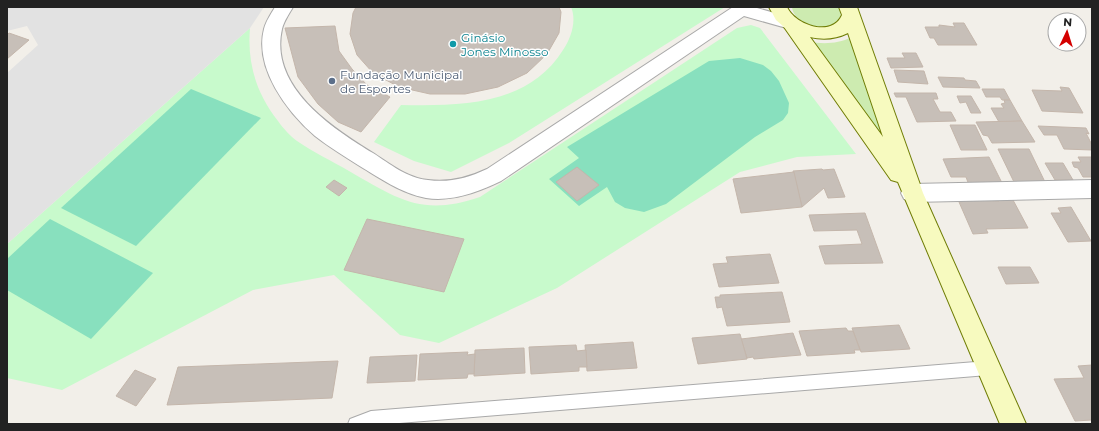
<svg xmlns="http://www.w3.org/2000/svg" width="1099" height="431" font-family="Montserrat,sans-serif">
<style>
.grass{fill:#cdebb0}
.park{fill:#c8facc}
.pitch{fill:#88e0be}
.parking{fill:#e2e2e2}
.building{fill:#c7bfb8;stroke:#c4b6ab}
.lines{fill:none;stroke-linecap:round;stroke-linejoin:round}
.service-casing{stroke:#a9a9a9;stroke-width:2}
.minor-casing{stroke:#a9a9a9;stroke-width:2}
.secondary-casing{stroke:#707d05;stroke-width:2}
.service{fill:#fff;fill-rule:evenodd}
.minor{fill:#fff;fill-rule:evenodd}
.secondary{fill:#f7fabf;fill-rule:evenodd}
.culture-dot{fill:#0f9aa8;stroke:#fff;stroke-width:1.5}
.service-dot{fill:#5c6f8a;stroke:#fff;stroke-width:1.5}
.labels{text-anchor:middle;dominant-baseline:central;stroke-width:3;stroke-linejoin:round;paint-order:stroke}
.culture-label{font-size:12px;fill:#0d838f;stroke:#fff;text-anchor:start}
.service-label{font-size:12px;fill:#4e5e75;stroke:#fff;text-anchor:start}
</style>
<rect width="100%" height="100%" fill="#f2efe9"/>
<!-- grass -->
<g class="grass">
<path d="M792,7H839C851,36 794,31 792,7Z"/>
<path d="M852,37L894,154L809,42C825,44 837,44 852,37Z"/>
</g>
<!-- park -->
<g class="park">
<path d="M571,7H725L509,143L451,172L414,161L374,142L401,105C460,106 528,106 563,50C571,38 577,21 571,7Z"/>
<path d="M751,25L760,28L856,154L797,157L740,172L557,288L439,343L400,335L334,275L253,290L62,390L7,378V244L250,28C247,63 256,93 278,121C283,128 290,136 297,141C313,152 332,161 349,171C398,199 422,217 480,197L737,28Z"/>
</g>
<!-- pitch -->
<g class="pitch">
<path d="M740,58L763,65L771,71L779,81L789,103L788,113L783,120L755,137L666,204L644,212L625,208L615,202L607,187L579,206L549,179L579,158L567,147L709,61Z"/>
<path d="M191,89L261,118L136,246L61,208Z"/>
<path d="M50,219L153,273L91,339L7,290V259Z"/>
</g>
<!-- parking -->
<path class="parking" d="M7,7H264L250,28L7,244V73L38,45L27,26L7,31Z"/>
<!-- building -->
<g class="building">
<path d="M356,7H559L561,12L559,33L547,54L527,73L498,87L465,94H430L399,87L373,73L357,55L350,34L353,13Z"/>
<path d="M953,23H964L977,45H938L934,38H930L925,27H939V25L955,27Z"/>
<path d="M335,26L339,51L352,69L367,85L390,97L361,132L338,122L318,104L298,77L285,28Z"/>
<path d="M9,33L29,40L7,59V35Z"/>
<path d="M902,53H916L923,67L891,68L887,58H905Z"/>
<path d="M894,70L924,71L928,84L898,82Z"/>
<path d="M938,77L964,78L965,80L976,81L980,88L943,87Z"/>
<path d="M1060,87L1069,88L1083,113L1042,111L1032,90L1062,91Z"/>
<path d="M982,89H1004L1010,100H1002L1000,97H986Z"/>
<path d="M894,93H936L938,99H933L940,112H951L956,121L917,122L906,97H896Z"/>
<path d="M957,96H971L981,113H971L966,102L960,103Z"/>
<path d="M1004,100H1010L1022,121L999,122L991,108H1004L1001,104L1005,103Z"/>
<path d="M1022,121L1035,142L992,143L988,136L983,135L976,122Z"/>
<path d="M950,125H975L987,150H961Z"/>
<path d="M1038,126L1086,128L1089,134L1086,133L1092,145V150L1064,149L1057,135H1044Z"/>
<path d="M998,149H1029L1045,182H1014Z"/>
<path d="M989,157L1002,183L969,185L966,177H951L943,159Z"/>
<path d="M1078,157H1092V177H1083L1078,168L1074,167L1072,162H1081Z"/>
<path d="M1045,163H1063L1073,180H1055Z"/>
<path d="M577,167L599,185L577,201L556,182Z"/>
<path d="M822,169L823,170L834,169L845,197L828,198L824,188L802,207L793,171Z"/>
<path d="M794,172L802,207L741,213L733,179Z"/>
<path d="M334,180L347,188L339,196L326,187Z"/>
<path d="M976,200L999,201L998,200H1013L1028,228L986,229L988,233L973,234L959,202Z"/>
<path d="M1071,207L1091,241L1068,242L1051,213H1061L1058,208Z"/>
<path d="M865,213L883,263L825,264L819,246L862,244L857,230L814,231L809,215Z"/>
<path d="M367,219L464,239L444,292L344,270Z"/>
<path d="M770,254L779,283L719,287L713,264L728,263L726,257Z"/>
<path d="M998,267H1030L1039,283L1006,284Z"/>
<path d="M782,292L790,322L727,326L722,307L717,308L715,297H720V295Z"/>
<path d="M899,325L910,349L861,352L852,328Z"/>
<path d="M846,328L848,331H853L860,350H854L855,353L807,356L799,331Z"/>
<path d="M793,333L801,355L754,359L753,357L747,358L741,339Z"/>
<path d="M740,334L747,359L698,364L692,338Z"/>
<path d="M633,342L637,368L587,371L585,345Z"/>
<path d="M576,345L577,351L586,350L587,367H579V371L531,374L529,347Z"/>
<path d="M524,348L525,373L474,376L475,350Z"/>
<path d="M468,352L467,355L475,354L474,374H468L467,378L418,380L420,354Z"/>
<path d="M417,355L415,381L367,383L370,357Z"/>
<path d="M338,361L332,398L167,405L178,367Z"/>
<path d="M1092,365V420L1075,421L1054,379L1084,378L1078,366Z"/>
<path d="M135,370L156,379L136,406L116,396Z"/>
</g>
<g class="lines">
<!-- service casing -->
<g class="service-casing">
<path id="service" d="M988,361L993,363L995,368L993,373L988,375L387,424H348L350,419L371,411Z"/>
</g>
<!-- minor casing -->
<g class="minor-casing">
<g id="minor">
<path d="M275,7H293C289,14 284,21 282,29C269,87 332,128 373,153C390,164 407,178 428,180C449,183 468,178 487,169L733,7H758L757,8L796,19L799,23L796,27L790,29L744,16L501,181C478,192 452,202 426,198C400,193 380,178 358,165C344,156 329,147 315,136C287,112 254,68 264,29C266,21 271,14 275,7Z"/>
<path d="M1092,180V198L912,202L904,199L901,193L904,187L912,184Z"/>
</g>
</g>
<!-- secondary casing -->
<g class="secondary-casing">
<path id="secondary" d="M769,7H787C795,25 832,38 842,15L839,7H857L923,193L1026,424H1000L898,182L891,180L784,27L776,20ZM848,33L883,137L810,37C823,40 836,39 848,33Z"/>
</g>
<!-- service -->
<use href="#service" class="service"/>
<!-- minor -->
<use href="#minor" class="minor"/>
<!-- secondary -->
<use href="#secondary" class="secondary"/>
</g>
<!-- markers -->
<circle class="culture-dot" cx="453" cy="44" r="4"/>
<circle class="service-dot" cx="332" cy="81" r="4"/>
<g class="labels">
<!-- culture labels -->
<g class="culture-label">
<text x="461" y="37">Ginásio<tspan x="461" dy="14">Jones Minosso</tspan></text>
</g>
<!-- service labels -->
<g class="service-label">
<text x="340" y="74">Fundação Municipal<tspan x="340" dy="14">de Esportes</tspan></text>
</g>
</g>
<!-- border -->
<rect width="1099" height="431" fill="none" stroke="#222222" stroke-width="16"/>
<!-- north arrow -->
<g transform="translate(1067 32) rotate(4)"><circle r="19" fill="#ffffff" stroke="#a7a7a7"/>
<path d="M0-3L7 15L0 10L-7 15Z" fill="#d40000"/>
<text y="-6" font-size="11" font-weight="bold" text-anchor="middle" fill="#222222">N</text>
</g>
</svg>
